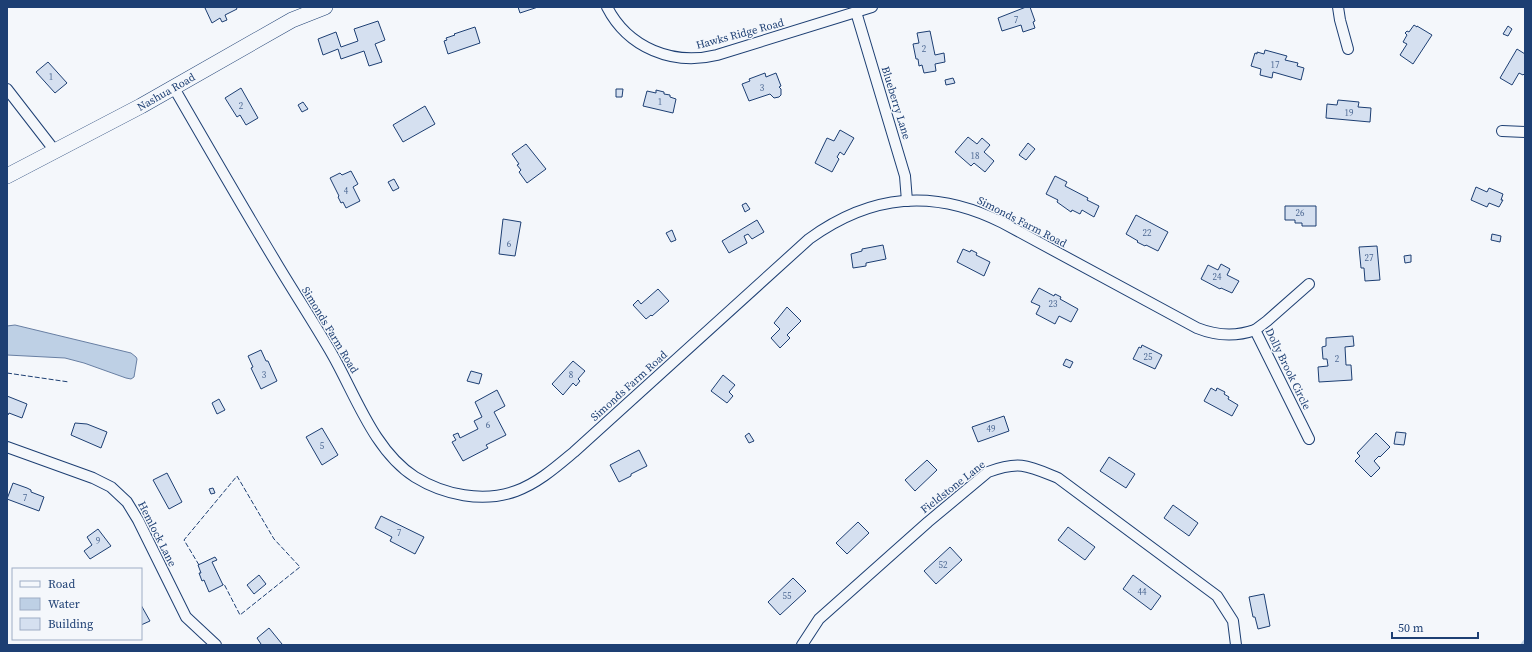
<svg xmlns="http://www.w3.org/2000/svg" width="1532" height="652" font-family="'Source Serif 4',serif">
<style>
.water{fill:#bed0e5;stroke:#687fa3}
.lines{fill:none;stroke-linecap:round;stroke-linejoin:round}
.stream{stroke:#bed0e5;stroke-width:3.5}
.building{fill:#d5e0f0;stroke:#1d3f73}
.minor-casing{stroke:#1d3f73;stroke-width:12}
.secondary-casing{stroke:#1d3f73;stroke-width:16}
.minor{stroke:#f4f7fb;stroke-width:10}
.secondary{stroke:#f4f7fb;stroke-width:15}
.fence{stroke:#1d3f73;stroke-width:1;stroke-dasharray:5 2;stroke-linecap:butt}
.labels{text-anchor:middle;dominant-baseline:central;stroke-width:3;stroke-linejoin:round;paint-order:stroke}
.number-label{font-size:9px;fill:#4b6792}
.street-label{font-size:11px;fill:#1d3f73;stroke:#f4f7fb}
</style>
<rect width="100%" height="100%" fill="#f4f7fb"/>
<!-- water -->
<path class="water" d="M15,325L131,353L136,357L137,359L134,377L131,379L126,378L84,363L65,358L7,355V326Z"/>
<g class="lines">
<!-- stream -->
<path class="stream" d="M1522,645L1525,641"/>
</g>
<!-- building -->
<g class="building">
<path d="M208,7H236L237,9L225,15L227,20L222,22L220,18L212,23L205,8Z"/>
<path d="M518,7H538L520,13Z"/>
<path d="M1026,7H1030L1035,21L1033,22L1035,28L1023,32L1021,25L1002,31L998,18Z"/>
<path d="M378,21L385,40L375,44L382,62L369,66L364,51L341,59L338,49L323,55L318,39L336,32L341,47L358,41L354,29Z"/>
<path d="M1414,25L1417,27V26L1432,35L1413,64L1400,55L1407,44L1403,42L1407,35L1405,33L1407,31L1409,32Z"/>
<path d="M1508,26L1512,29L1508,36L1503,34Z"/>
<path d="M475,27L480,43L448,54L444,41L447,40L446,38L455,35L454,34Z"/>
<path d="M930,31L935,55L944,53L945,62L935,64L936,71L924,73L922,65L919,66L918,59H916L913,44L919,43L917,33Z"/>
<path d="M1517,49L1525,54V73L1523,75L1519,73L1512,85L1500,78Z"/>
<path d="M1265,50L1287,56L1285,60L1298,63L1297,66L1304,68L1301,80L1273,72L1272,78L1260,75L1261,69L1251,66L1255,53L1257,54V52L1264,54Z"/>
<path d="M48,62L67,83L55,93L36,72Z"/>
<path d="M765,73L766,77L776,73L781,86L779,87L781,89V95L779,97L774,98L770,94L749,101L742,84L750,81L749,79Z"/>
<path d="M953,78L955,83L946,85L945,80Z"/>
<path d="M241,88L258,118L246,125L240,115L237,117L225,98Z"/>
<path d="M616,89H623L622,97H616Z"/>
<path d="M656,90L664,92V94L670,95V97L676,99L673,113L643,106L647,91L656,93Z"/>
<path d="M1338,100L1359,102L1358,107L1371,108L1370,122L1326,118L1327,104L1337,105Z"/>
<path d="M303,102L308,109L302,112L298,105Z"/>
<path d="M425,106L435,124L403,142L393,125Z"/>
<path d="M840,130L854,138L844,155L840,152L837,157L839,159L832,172L815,163L827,138L834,141Z"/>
<path d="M968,137L977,144L982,138L990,145L984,152L994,161L985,172L974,163L971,166L955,152Z"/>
<path d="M1028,143L1035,149L1026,160L1019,155Z"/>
<path d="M526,144L546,169L527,183L519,172L521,170L517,165L519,164L512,154Z"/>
<path d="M351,171L358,184L353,187L360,201L346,208L343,202L341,203L338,197L339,196L330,178L340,173L342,175Z"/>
<path d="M1055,176L1067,182L1065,186L1088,198L1087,200L1099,206L1094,217L1082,210L1080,214L1072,210L1071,212L1057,202L1058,200L1046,194Z"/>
<path d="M394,179L399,188L393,191L388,182Z"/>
<path d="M1476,187L1487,192L1489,188L1503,194L1501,200H1503L1499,207L1489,203L1487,207L1471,200Z"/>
<path d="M746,203L750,209L745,212L742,205Z"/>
<path d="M1285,206H1316V226H1302V223H1295V220H1285Z"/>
<path d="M1136,215L1168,232L1158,251L1146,245L1145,246L1137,242L1138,241L1126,234Z"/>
<path d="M503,219L521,222L515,256L499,254Z"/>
<path d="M757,220L764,232L752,239L748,234L744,236L747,243L729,253L722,241Z"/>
<path d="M672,230L676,240L671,242L666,233Z"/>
<path d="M1492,234L1501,236L1500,242L1491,240Z"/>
<path d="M883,245L886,259L866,263V266L853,268L851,254L862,251V249Z"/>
<path d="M1377,246L1380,280L1365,281L1364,268H1361L1359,247Z"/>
<path d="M963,249L970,252L971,250L977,253L976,255L990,262L984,276L957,262Z"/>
<path d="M1411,255V262L1405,263L1404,256Z"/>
<path d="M1221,264L1230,269L1227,275L1239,281L1232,293L1221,288L1220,289L1201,279L1208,265L1218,270Z"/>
<path d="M1039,288L1054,296L1055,294L1061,297L1060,299L1078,309L1071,322L1059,316L1055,324L1036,314L1040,306L1031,302Z"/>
<path d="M658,289L669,301L652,316L651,315L646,319L633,305L638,300L641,304Z"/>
<path d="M787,307L801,321L787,335L790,338L780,348L771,338L780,329L774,323Z"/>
<path d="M1353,336L1354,346L1345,347L1346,365H1351L1352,380L1319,382L1318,367L1328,366L1327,359H1323L1322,347L1326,346V338Z"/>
<path d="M1142,345L1162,355L1155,369L1133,359L1139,347L1141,348Z"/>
<path d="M261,350L266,361H268L277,381L261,389L251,368L253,367L248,356Z"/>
<path d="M1066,359L1073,362L1070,368L1063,365Z"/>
<path d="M573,361L585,371L578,379L580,381L576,386L573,383L563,395L552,384Z"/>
<path d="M471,371L482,374L479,384L467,381Z"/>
<path d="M723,375L735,385L729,392L733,396L727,403L711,391Z"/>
<path d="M1211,388L1216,391L1217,388L1225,392L1224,394L1229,397L1228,399L1238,405L1232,416L1204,401Z"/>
<path d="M497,390L505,406L494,412L506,435L486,445L488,448L463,461L452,442L456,440L453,435L458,433L460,438L478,429L474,421L482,417L475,402Z"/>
<path d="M7,396L27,404L22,418L9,413L8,415L7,414Z"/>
<path d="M219,399L225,410L217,414L212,403Z"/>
<path d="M1004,416L1009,431L978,442L972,427Z"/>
<path d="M75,423L87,424L107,432L101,448L71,435Z"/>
<path d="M322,428L338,455L322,465L306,437Z"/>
<path d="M1396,432L1406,433L1404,445L1394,444Z"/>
<path d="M749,433L754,441L749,443L745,436Z"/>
<path d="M1376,433L1390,447L1380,457L1379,456L1374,461L1380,468L1371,477L1355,461L1360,456L1357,453Z"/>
<path d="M639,450L647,466L631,474V476L619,482L610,465Z"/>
<path d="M1109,457L1135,474L1126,488L1100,471Z"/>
<path d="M927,460L937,470L915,491L905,480Z"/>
<path d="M167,473L182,502L169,509L153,480Z"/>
<path d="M13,483L27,488L31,490V492L44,497L39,511L7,499Z"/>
<path d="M213,488L215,493L211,494L209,489Z"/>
<path d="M1173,505L1198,523L1189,536L1164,518Z"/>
<path d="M381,516L424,537L415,554L390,541L392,537L375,528Z"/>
<path d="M858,522L869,533L847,554L836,543Z"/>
<path d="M1068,527L1095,547L1085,560L1058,540Z"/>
<path d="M98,529L111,546L90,559L84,551L92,545L87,537Z"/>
<path d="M950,547L962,560L936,584L924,571Z"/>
<path d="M215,557L217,560L212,562L223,585L209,592L204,580L202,581L199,573H201L198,565Z"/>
<path d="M259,575L266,584L254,594L247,585Z"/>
<path d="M1133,575L1161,596L1151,610L1123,589Z"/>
<path d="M793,578L806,591L780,615L768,602Z"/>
<path d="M1264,594L1270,626L1258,629L1255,617H1253L1249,597Z"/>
<path d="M141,605L150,621L141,625Z"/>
<path d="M269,628L282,644L281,645H262L261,644L257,638Z"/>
</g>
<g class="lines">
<!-- minor casing -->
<g class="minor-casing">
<g id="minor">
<path d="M607,7C628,48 673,66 717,55L872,7"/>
<path d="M1338,7L1340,20L1348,49"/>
<path d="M856,12L905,176L907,201"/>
<path d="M174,88C208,147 242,206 277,264C295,294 314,323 332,354C355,394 374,451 415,477C444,495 483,503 516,491C538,483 556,467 574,452L809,239C871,194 934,188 1003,223L1197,328C1217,336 1235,337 1255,330"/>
<path d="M7,89L55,151"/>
<path d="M1502,131L1525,132"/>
<path d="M1309,284L1267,321L1255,330L1309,439"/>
<path d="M7,447L93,478L111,487L127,502L138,520L186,617L216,645"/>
<path d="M802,645L819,619L928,522L988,472C1020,460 1029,466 1058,478L1217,596L1233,621L1236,645"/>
</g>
</g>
<!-- secondary casing -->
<g class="secondary-casing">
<g id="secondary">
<path id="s1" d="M7,176L141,106L292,20L325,7"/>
</g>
</g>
<!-- minor -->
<use href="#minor" class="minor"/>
<!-- secondary -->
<use href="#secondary" class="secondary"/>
<!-- fence -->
<g class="fence">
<path d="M7,373L69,382"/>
<path d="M199,565L184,540L237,476L274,539L300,567L240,615L224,584L223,585"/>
</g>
</g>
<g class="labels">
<!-- number labels -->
<g class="number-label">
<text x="1016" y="20">7</text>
<text x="924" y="49">2</text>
<text x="1275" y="65">17</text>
<text x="51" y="77">1</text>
<text x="762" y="88">3</text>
<text x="660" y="102">1</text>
<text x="241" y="106">2</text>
<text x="1349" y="113">19</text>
<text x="975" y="156">18</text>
<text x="346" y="191">4</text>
<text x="1300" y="213">26</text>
<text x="1147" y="233">22</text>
<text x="509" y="244">6</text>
<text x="1369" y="258">27</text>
<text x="1217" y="277">24</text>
<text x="1053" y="304">23</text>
<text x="1148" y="357">25</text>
<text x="1337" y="359">2</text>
<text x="264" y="375">3</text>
<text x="571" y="375">8</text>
<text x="488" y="425">6</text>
<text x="991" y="429">49</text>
<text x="322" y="446">5</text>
<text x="25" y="498">7</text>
<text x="399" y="533">7</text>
<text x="98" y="541">9</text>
<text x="943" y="565">52</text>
<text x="1142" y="592">44</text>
<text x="787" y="596">55</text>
</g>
<!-- street labels -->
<g class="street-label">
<text transform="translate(740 34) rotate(-15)">Hawks Ridge Road</text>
<text stroke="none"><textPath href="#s1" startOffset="180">Nashua Road</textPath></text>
<text transform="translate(896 103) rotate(73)">Blueberry Lane</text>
<text transform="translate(1022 222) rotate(27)">Simonds Farm Road</text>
<text transform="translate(330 330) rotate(59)">Simonds Farm Road</text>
<text transform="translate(1288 369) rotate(64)">Dolly Brook Circle</text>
<text transform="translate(629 386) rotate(-42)">Simonds Farm Road</text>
<text transform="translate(953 487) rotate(-38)">Fieldstone Lane</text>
<text transform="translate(157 534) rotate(63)">Hemlock Lane</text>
</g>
</g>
<!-- border -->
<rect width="1532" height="652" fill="none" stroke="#1d3f73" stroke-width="16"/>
<!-- legend -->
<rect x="12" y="568" width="130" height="72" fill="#f4f7fb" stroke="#9eadc5"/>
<rect x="20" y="581" width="20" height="6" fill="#f4f7fb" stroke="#9eadc5"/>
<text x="48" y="588" font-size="12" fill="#1d3f73">Road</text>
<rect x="20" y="598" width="20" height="12" fill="#bed0e5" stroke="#9eadc5"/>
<text x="48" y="608" font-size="12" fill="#1d3f73">Water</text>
<rect x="20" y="618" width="20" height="12" fill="#d5e0f0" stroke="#9eadc5"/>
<text x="48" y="628" font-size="12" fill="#1d3f73">Building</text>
<!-- scale -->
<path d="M1392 632v6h86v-6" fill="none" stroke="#1d3f73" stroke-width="2"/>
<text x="1398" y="632" font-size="12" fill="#1d3f73" stroke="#f4f7fb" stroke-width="3" paint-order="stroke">50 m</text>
</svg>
